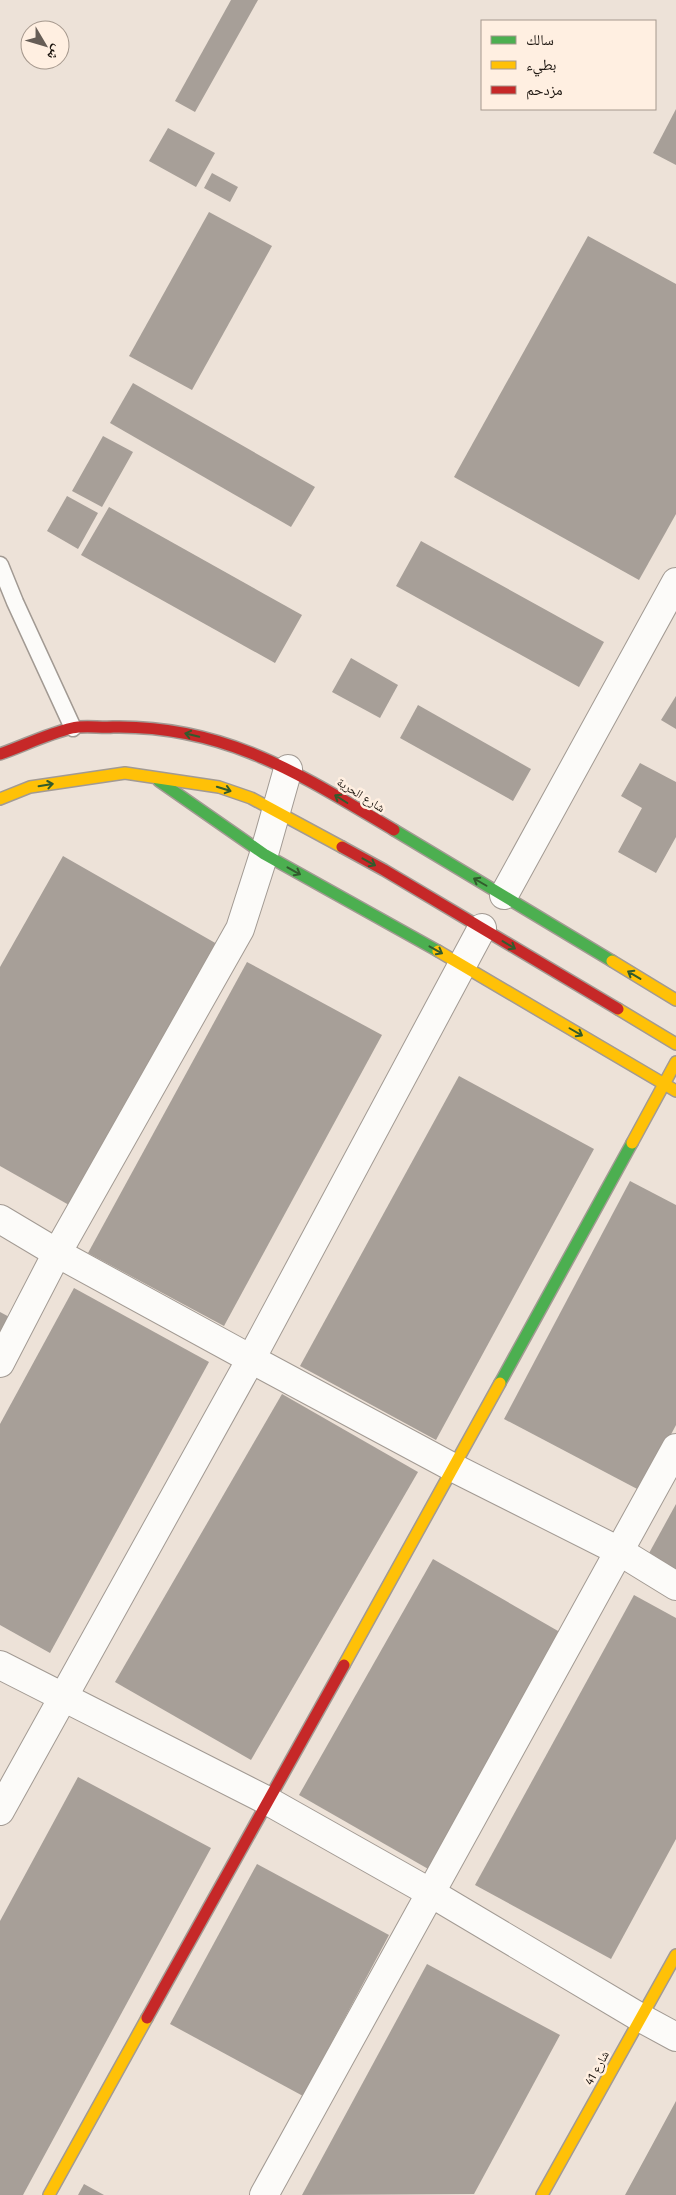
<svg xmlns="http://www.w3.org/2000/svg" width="676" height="2195" font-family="'Fira Sans','Noto Naskh Arabic',sans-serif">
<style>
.building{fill:#a79f98}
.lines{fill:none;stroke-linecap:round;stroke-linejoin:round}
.lane-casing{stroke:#a29a93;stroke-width:19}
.street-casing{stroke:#a29a93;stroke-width:30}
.fast-casing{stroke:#a29a93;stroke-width:14}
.slow-casing{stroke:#a29a93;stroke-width:14}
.jam-casing{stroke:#a29a93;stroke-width:14}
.lane{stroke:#fcfbf9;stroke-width:16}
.street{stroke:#fcfbf9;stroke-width:28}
.fast{stroke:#4caf50;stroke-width:11}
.slow{stroke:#ffc107;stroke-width:11}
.jam{stroke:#c62828;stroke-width:11}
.oneway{stroke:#325b2d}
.labels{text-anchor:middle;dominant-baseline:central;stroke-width:5;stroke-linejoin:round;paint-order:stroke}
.street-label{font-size:12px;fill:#1d1610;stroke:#ffefe1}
</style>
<rect width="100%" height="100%" fill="#ede2d8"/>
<!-- building -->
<g class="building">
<path d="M231,0H258L195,112L175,101Z"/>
<path d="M676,109V165L653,153Z"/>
<path d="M168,128L215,153L196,187L149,161Z"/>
<path d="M212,173L238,187L230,202L204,188Z"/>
<path d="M209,212L272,246L192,390L129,356Z"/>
<path d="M588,236L676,284V514L639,580L454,477Z"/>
<path d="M133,383L315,487L291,527L110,423Z"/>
<path d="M103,436L133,452L102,507L72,491Z"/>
<path d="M67,496L98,513L78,549L47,531Z"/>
<path d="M109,507L302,615L275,663L81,555Z"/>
<path d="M421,541L604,642L579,687L396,586Z"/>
<path d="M351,658L398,685L380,718L332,692Z"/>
<path d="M676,696V729L661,720Z"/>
<path d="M418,705L531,769L513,801L400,738Z"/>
<path d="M640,763L676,782V837L656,873L618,852L642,808L621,796Z"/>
<path d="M63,856L217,944L69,1205L0,1166V967Z"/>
<path d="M247,962L382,1035L224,1326L88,1253Z"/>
<path d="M459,1076L594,1149L436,1440L300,1366Z"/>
<path d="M630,1181L676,1205V1425L641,1491L504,1419Z"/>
<path d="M74,1288L209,1362L50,1653L0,1625V1424Z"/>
<path d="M0,1312L15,1320L0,1347Z"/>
<path d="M282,1394L418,1472L251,1760L115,1682Z"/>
<path d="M676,1504V1571L648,1555Z"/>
<path d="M433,1559L565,1635L430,1870L299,1795Z"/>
<path d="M634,1595L676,1618V1839L611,1959L475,1885Z"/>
<path d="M78,1777L211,1848L23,2195H0V1921Z"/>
<path d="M257,1864L389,1935L303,2096L170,2024Z"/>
<path d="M427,1964L560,2035L474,2194L302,2195Z"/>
<path d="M676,2101V2195H625L650,2149Z"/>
<path d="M84,2184L104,2195H78Z"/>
</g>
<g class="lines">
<!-- lane casing -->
<g class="lane-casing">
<path id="lane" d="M0,565L15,602L73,728"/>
</g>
<!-- street casing -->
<g class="street-casing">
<g id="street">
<path d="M504,895L676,582"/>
<path d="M0,1219L57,1253L251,1359L454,1468L619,1551L676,1586"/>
<path d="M0,1363L57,1253L240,929L264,854L288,769"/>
<path d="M0,1665L268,1801L431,1893L641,2018L676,2037"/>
<path d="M0,1811L251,1359L482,928"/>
<path d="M264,2195L676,1448"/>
</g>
</g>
<!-- fast casing -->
<g class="fast-casing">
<g id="fast">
<path d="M159,781L264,854L438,951"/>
<path d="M394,830L612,961"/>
<path d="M500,1383L632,1143"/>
</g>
</g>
<!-- slow casing -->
<g class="slow-casing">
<g id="slow">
<path d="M0,799L30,787L125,773L219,787L251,798L342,847"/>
<path d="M438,951L676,1091"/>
<path d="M612,961L676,1000"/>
<path d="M618,1009L676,1044"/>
<path d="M632,1143L676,1062"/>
<path d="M344,1665L500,1383"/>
<path d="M49,2195L147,2018"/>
<path d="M542,2195L676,1955"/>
</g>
</g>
<!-- jam casing -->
<g class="jam-casing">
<g id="jam">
<path d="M0,754C23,746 47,734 72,728C84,725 100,728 113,727C226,725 301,775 394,830"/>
<path d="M342,847L384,870L618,1009"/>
<path d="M147,2018L344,1665"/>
</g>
</g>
<!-- lane -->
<use href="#lane" class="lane"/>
<!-- street -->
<use href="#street" class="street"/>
<!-- fast -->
<use href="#fast" class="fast"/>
<!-- slow -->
<use href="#slow" class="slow"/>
<!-- jam -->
<use href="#jam" class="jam"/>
</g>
<!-- one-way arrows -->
<defs><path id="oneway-shaft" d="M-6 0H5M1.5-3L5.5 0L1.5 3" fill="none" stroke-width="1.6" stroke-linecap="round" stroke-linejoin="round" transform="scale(1.25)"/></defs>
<g class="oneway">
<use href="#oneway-shaft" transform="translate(192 735) rotate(-166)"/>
<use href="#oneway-shaft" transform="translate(46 785) rotate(-9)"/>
<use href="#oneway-shaft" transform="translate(224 789) rotate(17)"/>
<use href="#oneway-shaft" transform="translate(341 799) rotate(-148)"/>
<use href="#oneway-shaft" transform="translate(369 862) rotate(29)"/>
<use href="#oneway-shaft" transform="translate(294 871) rotate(29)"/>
<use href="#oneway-shaft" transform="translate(480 882) rotate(-150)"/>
<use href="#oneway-shaft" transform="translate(509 945) rotate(31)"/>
<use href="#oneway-shaft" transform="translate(436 950) rotate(29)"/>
<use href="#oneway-shaft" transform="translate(634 975) rotate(-149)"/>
<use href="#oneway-shaft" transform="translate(576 1032) rotate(30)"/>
</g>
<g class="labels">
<!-- street labels -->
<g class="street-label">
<text transform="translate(361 795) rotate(32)">شارع الحرية</text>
<text transform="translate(597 2068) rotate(-61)">شارع 41</text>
</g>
</g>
<!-- legend -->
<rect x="481" y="20" width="175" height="90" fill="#ffefe1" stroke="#a5988d"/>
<rect x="491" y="36" width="25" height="8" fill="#4caf50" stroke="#a5988d"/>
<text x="526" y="45" font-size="15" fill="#1d1610">سالك</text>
<rect x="491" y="61" width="25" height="8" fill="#ffc107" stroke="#a5988d"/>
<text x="526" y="70" font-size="15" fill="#1d1610">بطيء</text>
<rect x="491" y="86" width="25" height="8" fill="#c62828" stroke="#a5988d"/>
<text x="526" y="95" font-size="15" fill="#1d1610">مزدحم</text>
<!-- north arrow -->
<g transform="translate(45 45) rotate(128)"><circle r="24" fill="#ffefe1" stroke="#a5988d"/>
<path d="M0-4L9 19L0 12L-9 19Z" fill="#665d56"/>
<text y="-8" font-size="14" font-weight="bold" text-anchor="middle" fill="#1d1610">ش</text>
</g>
</svg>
